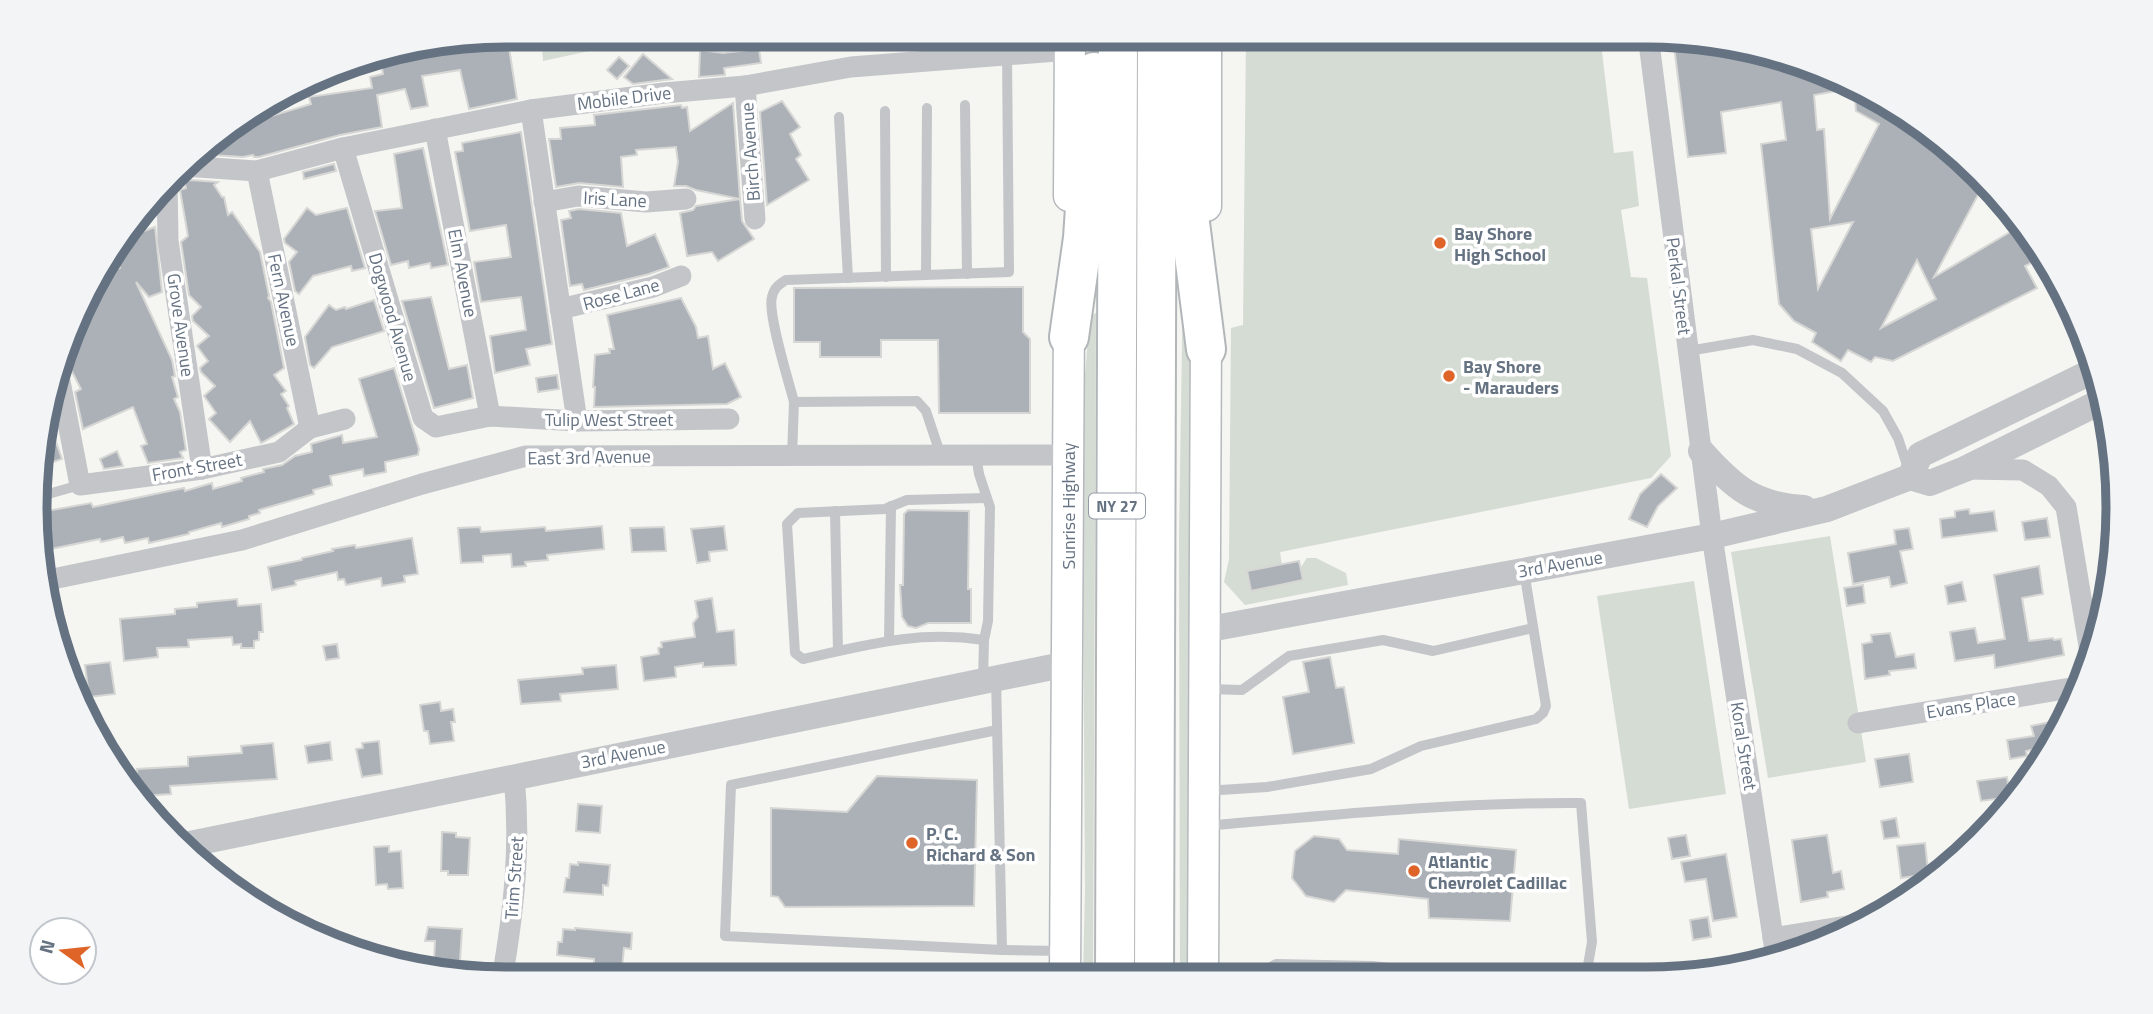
<svg xmlns="http://www.w3.org/2000/svg" width="2153" height="1014" font-family="'Titillium Web',sans-serif">
<style>
.green{fill:#d5dcd3}
.building{fill:#abb1b7;stroke:#d6d6d4;stroke-width:2;fill-rule:evenodd}
.lines{fill:none;stroke-linecap:round;stroke-linejoin:round}
.secondary-casing{stroke:#b5b9be;stroke-width:33}
.motorway-casing{stroke:#b3b6b9;stroke-width:42}
.service{stroke:#c3c5c9;stroke-width:10}
.minor{stroke:#c3c5c9;stroke-width:21}
.tertiary{stroke:#c3c5c9;stroke-width:26}
.secondary{stroke:#fff;stroke-width:30}
.motorway{stroke:#fff;stroke-width:38}
.poi-dot{fill:#de6428;stroke:#fff;stroke-width:2.5}
.labels{text-anchor:middle;dominant-baseline:central;stroke-width:7;stroke-linejoin:round;paint-order:stroke}
.shield{fill:#fff;stroke:#939ca8;stroke-width:2}
.shield-label{font-size:16px;font-weight:bold;fill:#657282}
.street-label{font-size:18px;fill:#657282;stroke:#fff}
.poi-label{font-size:18px;font-weight:bold;fill:#657282;stroke:#fff;text-anchor:start}
.rim{fill:none;stroke:#657282;stroke-width:9}
</style>
<rect width="100%" height="100%" fill="#f5f5f1"/>
<!-- green -->
<g class="green">
<path d="M541,35H664L543,61Z"/>
<path d="M1246,35H1600L1614,153L1633,151L1639,206L1621,210L1631,277L1647,278L1671,456L1651,478L1280,552L1282,565L1252,591L1303,580L1301,567L1307,558H1316L1346,573L1348,585L1245,605L1224,582L1229,559L1231,328L1243,325Z"/>
<path d="M360,59L361,71L306,86L355,60Z"/>
<path d="M1183,277L1195,349L1192,977H1180L1179,538Z"/>
<path d="M1096,313L1093,977H1083L1085,890L1082,408L1090,316Z"/>
<path d="M1830,536L1866,762L1768,778L1731,552Z"/>
<path d="M1694,581L1726,794L1629,809L1597,596Z"/>
</g>
<!-- building -->
<g class="building">
<path d="M507,35L517,99L469,109L460,70L422,76L428,106L411,109L405,89L377,95L382,127L340,135L259,157H254L253,155L243,157L197,154L219,133L234,125L235,127L311,104L309,97L372,88L370,77L383,74L380,56Z"/>
<path d="M1673,38L1711,41L1712,50L1744,46L1827,71L1909,115L1986,180L1934,277L2022,225L2045,256L2025,266L2037,288L1893,361L1875,357L1871,362L1848,350L1841,361L1812,342L1816,333L1794,321L1779,304L1761,144L1786,140L1781,102L1721,112L1726,153L1688,157ZM1854,88L1856,111L1879,124L1830,219L1824,129L1817,130L1814,95ZM1853,222L1818,289L1811,229ZM1917,260L1936,299L1881,328Z"/>
<path d="M759,49L761,63L724,68L725,75L699,77L700,50L723,53Z"/>
<path d="M643,54L672,79L633,84L624,77Z"/>
<path d="M619,57L629,66L617,79L607,70Z"/>
<path d="M782,101L800,127L790,134L801,155L796,159L809,180L767,205L760,112Z"/>
<path d="M733,103L740,199L696,190L686,186H674L678,162L676,147L636,150L637,155L621,157L623,187L579,183L556,187L549,139H561L560,128L595,125L594,115L681,105L682,108L687,107L690,131Z"/>
<path d="M521,132L552,344L526,349L530,365L495,373L490,336L526,330L521,297L481,302L474,262L511,257L506,225L470,231L455,152L463,151L462,143Z"/>
<path d="M423,148L448,265L431,268L430,263L409,268L408,261L391,265L375,211L402,208L394,154Z"/>
<path d="M334,164L336,171L304,179L303,172Z"/>
<path d="M190,180L218,182L214,185L222,197H224L228,215L232,212L260,252L269,296L268,298L271,302L284,368L274,375L286,391L281,394L289,406L287,408L294,424L263,442L261,443L250,421L230,442L209,419L216,413L204,396L215,386L201,372L200,368L208,361L197,346L209,336L193,321L192,316L201,307L189,295L181,242L188,236L180,190L186,188L184,181Z"/>
<path d="M740,199L742,221L754,239L718,261L712,252L687,256L680,213L693,210L696,206Z"/>
<path d="M307,208L316,215L347,208L365,268L352,271L351,266L313,276L299,294L295,291L289,262L297,252L285,243L284,239Z"/>
<path d="M579,209L621,213L627,246L655,234L669,267L649,274L584,290L582,284L570,286L561,220L571,218L569,211Z"/>
<path d="M155,227L162,292L149,297L136,282L172,360L175,376L172,377L178,397L174,399L180,412L186,450L180,452L183,458L148,463L141,446L147,444L133,407L83,429L75,392L81,389L65,358L96,277L120,268L113,251L120,240Z"/>
<path d="M1023,287V332L1030,339V413H939L938,340H881V357H820V342H794V288Z"/>
<path d="M431,297L449,369L467,365L473,398L434,408L402,301Z"/>
<path d="M681,298L696,327L698,338L708,336L713,369L725,363L741,397L727,404L594,407L595,387H593L595,355L610,353L609,349H614L607,315Z"/>
<path d="M374,300L384,331L332,347L314,368L310,365L305,337L329,305L336,310L345,307L346,309Z"/>
<path d="M394,368L419,449L418,455L385,462L386,472L364,476L363,469L330,476L332,485L313,490L314,494L259,510L260,513L249,516V519L222,527L221,523L189,532V534L149,543L148,538L125,543L123,537L101,542L100,539L46,550L41,512L91,503L93,507L184,488L185,491L212,483L213,489L242,481L241,478L264,472L263,469L282,465L295,456L312,452L311,444L342,435L343,443L377,437L359,379Z"/>
<path d="M557,375L559,389L538,392L536,378Z"/>
<path d="M51,402L56,430L52,431L62,459L42,466L44,415Z"/>
<path d="M117,451L123,466L104,469L100,459Z"/>
<path d="M1661,474L1677,488L1658,506L1647,527L1629,519L1640,494Z"/>
<path d="M1969,509L1970,514L1994,511L1997,531L1942,538L1940,519L1955,517V511Z"/>
<path d="M908,510L969,511L968,589H971V623H928L916,628L908,626L902,617L900,585H903L904,514Z"/>
<path d="M2047,518L2050,537L2025,540L2022,522Z"/>
<path d="M602,526L604,549L547,555L548,560L525,562L526,566L512,567L511,554L483,556V562L461,563L458,528L480,527L481,532L545,527L546,531Z"/>
<path d="M724,526L727,550L709,552L710,561L697,563L691,529Z"/>
<path d="M664,527L666,551L632,552L630,528Z"/>
<path d="M1909,528L1913,549L1900,551L1907,583L1891,587L1889,577L1853,584L1848,553L1896,544L1894,530Z"/>
<path d="M412,538L418,574L404,576L405,582L382,586L381,578L346,585L344,579L338,580L337,572L295,581L296,585L272,590L268,567L302,560V558L333,551L332,549L355,545L356,548Z"/>
<path d="M1299,561L1303,580L1251,591L1247,571Z"/>
<path d="M2039,566L2043,594L2022,598L2029,641L2053,638L2054,640L2061,639L2064,655L1995,668L1994,655L1955,661L1950,632L1975,628L1978,643L2005,639L1994,575Z"/>
<path d="M1962,582L1966,601L1948,604L1945,586Z"/>
<path d="M1863,585L1865,603L1847,606L1844,588Z"/>
<path d="M712,598L717,632L734,630L736,665L703,667V663L675,667L676,677L644,681L641,657L659,654L658,648L662,647L661,642L695,637L693,623L698,617L695,601Z"/>
<path d="M237,599L238,606L261,604L263,632H259V640L254,641V648H241V644L233,645L232,637L188,640L189,647L157,648L158,657L124,661L120,619L175,614V609L197,607V603Z"/>
<path d="M1890,633L1896,657L1914,654L1916,668L1889,671L1890,675L1865,679L1862,644L1872,642L1871,635Z"/>
<path d="M337,644L339,658L326,660L323,646Z"/>
<path d="M1330,657L1336,688L1344,687L1354,743L1293,754L1283,697L1309,692L1303,662Z"/>
<path d="M110,662L115,694L89,697L85,665Z"/>
<path d="M616,665L618,689L560,694L561,701L521,704L518,680L583,674L582,668Z"/>
<path d="M440,702L441,711L453,709L455,722H451L454,741L430,744L428,731H424L420,705Z"/>
<path d="M2064,719L2048,746L2026,751L2027,756L2010,759L2007,740L2034,736L2031,726Z"/>
<path d="M379,741L382,774L362,777L356,749L363,748L362,743Z"/>
<path d="M330,742L332,760L308,763L305,746Z"/>
<path d="M273,743L277,779L170,786L171,794L141,796L138,792L137,769L188,766V757L242,753L241,746Z"/>
<path d="M1909,754L1913,782L1880,787L1875,759Z"/>
<path d="M877,776L977,780L974,906L785,907L778,897L771,896V808L847,812Z"/>
<path d="M2007,777L2010,797L1981,801L1977,781Z"/>
<path d="M578,804L602,806L600,833L576,831Z"/>
<path d="M1896,818L1899,837L1884,839L1881,821Z"/>
<path d="M442,832L456,833V837L470,838L468,875H448V871H441Z"/>
<path d="M1686,835L1690,856L1672,859L1668,838Z"/>
<path d="M1827,835L1833,873L1841,871L1844,889L1827,892L1828,897L1801,902L1792,840Z"/>
<path d="M1314,836L1339,839L1347,850L1398,854L1399,839L1516,850L1510,921L1429,918L1428,899L1346,890L1334,902L1306,896L1292,878L1295,851Z"/>
<path d="M1925,843L1928,871H1922V875L1901,878L1897,846Z"/>
<path d="M389,846V852L401,851L403,888L388,889L387,884L376,885L374,847Z"/>
<path d="M1726,854L1737,917L1713,921L1706,879L1685,882L1681,862Z"/>
<path d="M578,862L610,865L608,886L603,885V895L564,892L566,878H569L570,864L578,865Z"/>
<path d="M1708,917L1711,937L1693,940L1690,920Z"/>
<path d="M428,927L462,929L460,961L434,960L435,941H425Z"/>
<path d="M575,928L632,933L631,949L624,948L622,969L594,966V959L557,955L558,942H562L563,929L575,930Z"/>
<path d="M1750,954L1752,963L1711,974L1709,960Z"/>
</g>
<g class="lines">
<!-- secondary casing -->
<g class="secondary-casing">
<g id="secondary">
<path d="M1069,196L1070,35"/>
<path d="M1206,206V35"/>
<path d="M1065,977L1069,315"/>
<path d="M1203,977L1206,329"/>
</g>
</g>
<!-- motorway casing -->
<g class="motorway-casing">
<g id="motorway">
<path d="M1181,65L1190,223L1206,349"/>
<path d="M1069,337L1083,238L1094,72"/>
<path d="M1115,977L1118,35"/>
<path d="M1154,977L1157,35"/>
</g>
</g>
<!-- service -->
<g class="service">
<path d="M965,105L967,274"/>
<path d="M885,111L886,277"/>
<path d="M839,117L848,278"/>
<path d="M926,275L927,108"/>
<path d="M1688,351L1753,340L1797,349L1842,373L1883,411L1898,438L1909,471"/>
<path d="M976,455L979,474L990,507L988,621L984,640L983,681"/>
<path d="M792,456L794,402"/>
<path d="M941,456L926,411L917,401L794,402C789,382 767,313 772,297C774,288 778,285 786,280L1009,272L1007,55"/>
<path d="M41,496L80,485"/>
<path d="M835,511L838,651"/>
<path d="M984,640C918,630 866,645 803,659L795,653L787,524L798,513L885,509L907,500L986,498"/>
<path d="M889,641L891,506"/>
<path d="M996,678L1002,950L725,936L731,785L997,730"/>
<path d="M1207,689L1242,690L1289,656L1383,640L1433,651L1533,628"/>
<path d="M1205,791L1267,787L1371,769L1421,746L1536,719L1543,713L1546,706L1524,571"/>
<path d="M1205,826C1330,815 1455,802 1581,803L1592,942L1588,965L1589,975"/>
<path d="M1002,950L1062,951"/>
<path d="M1264,971L1276,964L1372,966L1462,976"/>
<path d="M1206,973L1264,971L1265,976"/>
</g>
<!-- minor -->
<g class="minor">
<path d="M1648,35L1712,536L1776,957"/>
<path d="M745,86L755,219"/>
<path d="M531,110L577,421"/>
<path d="M435,129L490,416"/>
<path d="M343,148L423,418L436,427L490,416L577,421L729,419"/>
<path d="M184,166L257,171L343,148L531,110L664,93L745,86L851,67L1070,50"/>
<path d="M257,171L310,428"/>
<path d="M167,181L168,241L202,469"/>
<path d="M544,202L578,196L646,202L686,199"/>
<path d="M560,309L653,287L681,276"/>
<path d="M59,376L80,485L202,469L279,452L310,428L345,419"/>
<path d="M1967,469L2023,470L2049,486L2066,507L2091,658"/>
<path d="M43,581L242,540L422,484L526,456L1068,455"/>
<path d="M1858,723L2083,686"/>
<path d="M1773,938L1859,924"/>
<path d="M502,979C514,910 521,845 514,776"/>
</g>
<!-- tertiary -->
<g class="tertiary">
<path d="M1701,451C1734,488 1754,505 1804,508"/>
<path d="M1910,477L1920,455L2095,370"/>
<path d="M1204,630L1712,536L1827,509L1910,477L1930,483L1965,469L2104,400"/>
<path d="M180,846L1067,664"/>
</g>
<!-- secondary -->
<use href="#secondary" class="secondary"/>
<!-- motorway -->
<use href="#motorway" class="motorway"/>
</g>
<!-- markers -->
<g class="poi-dot">
<circle cx="1440" cy="243" r="7"/>
<circle cx="1449" cy="376" r="7"/>
<circle cx="912" cy="843" r="7"/>
<circle cx="1414" cy="871" r="7"/>
</g>
<g class="labels">
<!-- shield labels -->
<rect class="shield" x="1089" y="493.5" width="56" height="25" rx="5"/>
<g class="shield-label">
<text x="1117" y="506">NY 27</text>
</g>
<!-- street labels -->
<g class="street-label">
<text transform="translate(624 98) rotate(-7)">Mobile Drive</text>
<text transform="translate(750 152) rotate(-94)">Birch Avenue</text>
<text transform="translate(615 199) rotate(3)">Iris Lane</text>
<text transform="translate(463 273) rotate(79)">Elm Avenue</text>
<text transform="translate(1679 286) rotate(83)">Perkal Street</text>
<text transform="translate(621 294) rotate(-15)">Rose Lane</text>
<text transform="translate(284 300) rotate(78)">Fern Avenue</text>
<text transform="translate(393 317) rotate(74)">Dogwood Avenue</text>
<text transform="translate(181 325) rotate(82)">Grove Avenue</text>
<text x="609" y="419">Tulip West Street</text>
<text transform="translate(589 457) rotate(-1)">East 3rd Avenue</text>
<text transform="translate(197 467) rotate(-10)">Front Street</text>
<text transform="translate(1068 506) rotate(-90)">Sunrise Highway</text>
<text transform="translate(1560 564) rotate(-10)">3rd Avenue</text>
<text transform="translate(1971 705) rotate(-9)">Evans Place</text>
<text transform="translate(1744 746) rotate(81)">Koral Street</text>
<text transform="translate(623 754) rotate(-11)">3rd Avenue</text>
<text transform="translate(514 878) rotate(-86)">Trim Street</text>
</g>
<!-- poi labels -->
<g class="poi-label">
<text x="1454" y="233">Bay Shore<tspan x="1454" dy="21">High School</tspan></text>
<text x="1463" y="366">Bay Shore<tspan x="1463" dy="21">- Marauders</tspan></text>
<text x="926" y="833">P. C.<tspan x="926" dy="21">Richard &amp; Son</tspan></text>
<text x="1428" y="861">Atlantic<tspan x="1428" dy="21">Chevrolet Cadillac</tspan></text>
</g>
</g>
<!-- crop -->
<path d="M0 0H2153V1014H0ZM507 47H1646A460 460 0 0 1 2106 507V507A460 460 0 0 1 1646 967H507A460 460 0 0 1 47 507V507A460 460 0 0 1 507 47Z" fill="#f3f4f5" fill-rule="evenodd"/>
<path class="rim" d="M507 47H1646A460 460 0 0 1 2106 507V507A460 460 0 0 1 1646 967H507A460 460 0 0 1 47 507V507A460 460 0 0 1 507 47Z"/>
<!-- north arrow -->
<g transform="translate(63 951) rotate(285)"><circle r="33" fill="#ffffff" stroke="#c1c7cd" stroke-width="2"/>
<path d="M0-5L12 26L0 18L-12 26Z" fill="#de6428"/>
<text y="-10" font-size="19" font-weight="bold" text-anchor="middle" fill="#657282">N</text>
</g>
</svg>
